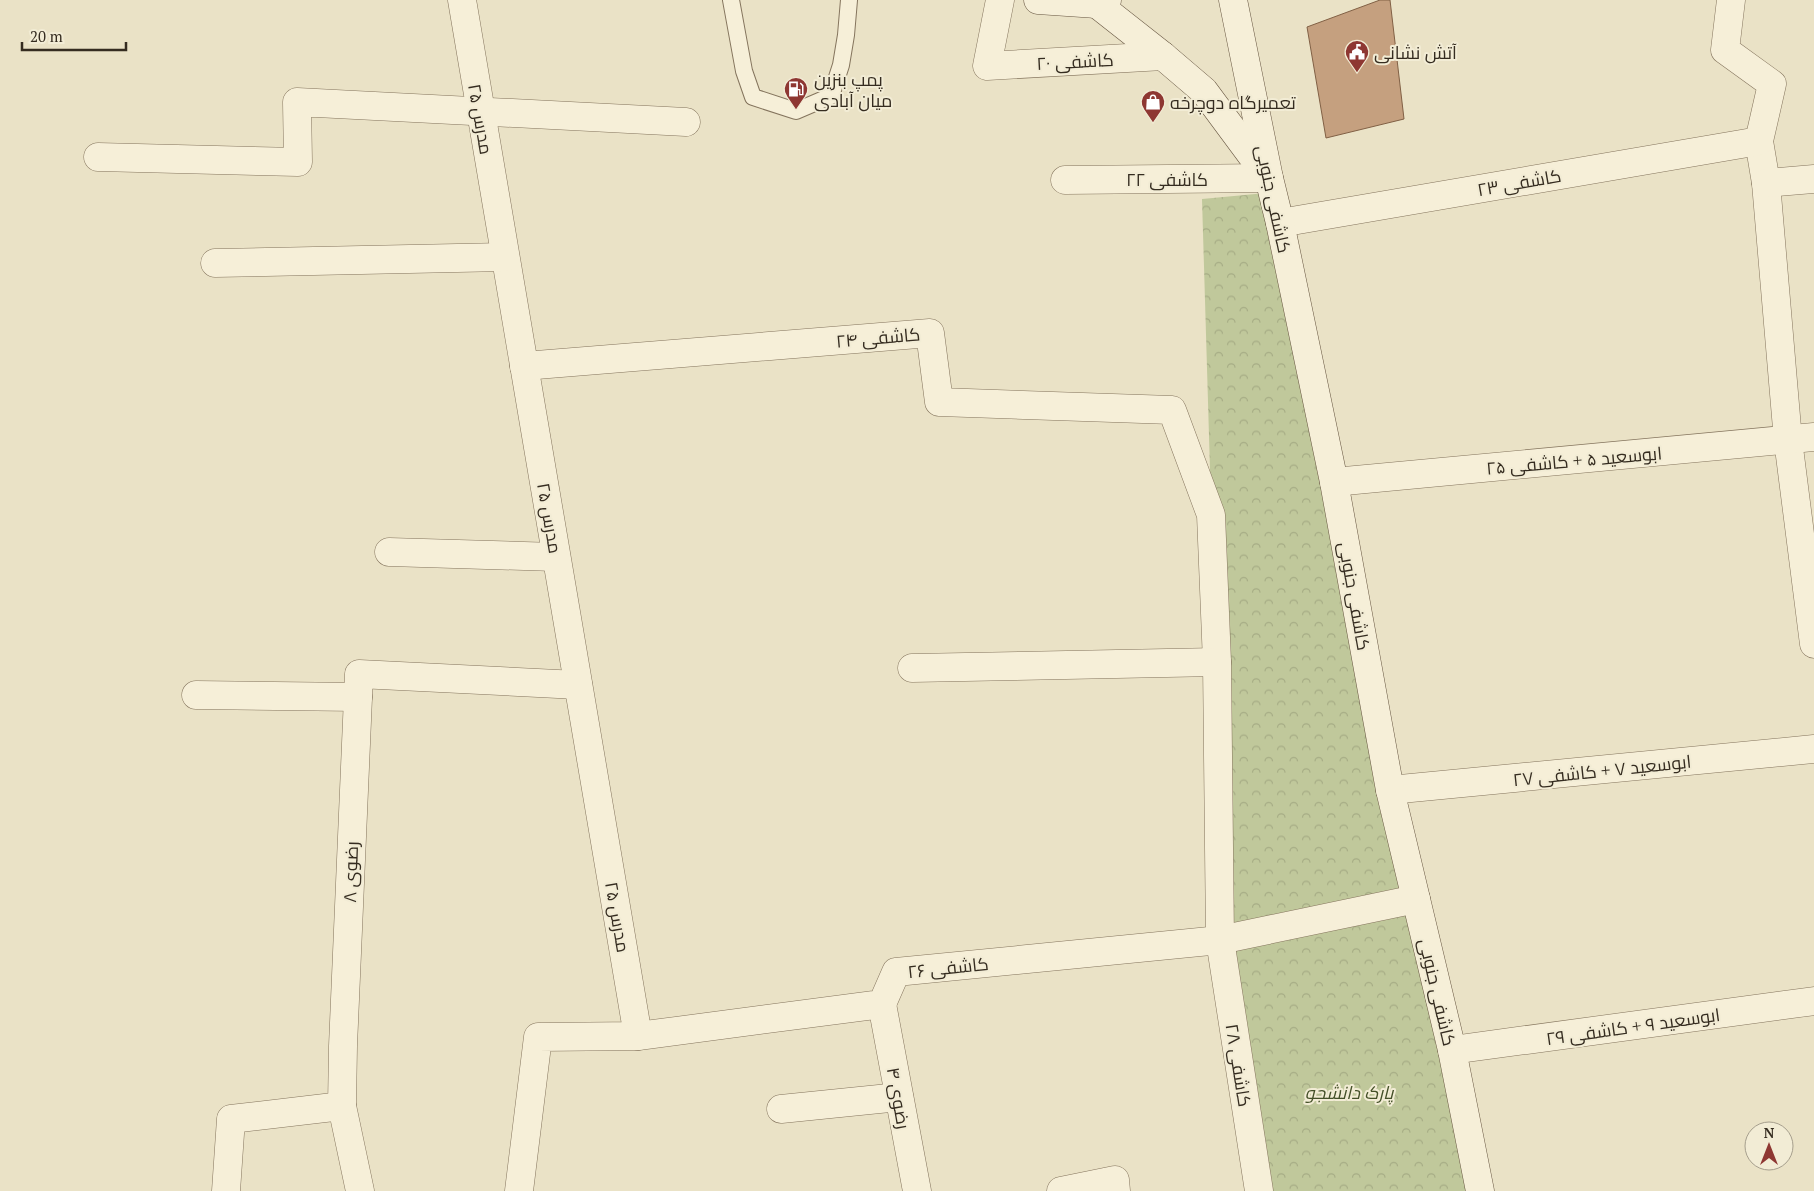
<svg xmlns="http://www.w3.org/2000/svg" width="1814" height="1191" font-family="'PT Serif',Cairo,serif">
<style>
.park{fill:url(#park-crowns)}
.building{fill:#c5a07f;stroke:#816045}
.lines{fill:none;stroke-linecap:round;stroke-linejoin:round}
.lane-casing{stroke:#84745d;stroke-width:18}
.street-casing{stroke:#84745d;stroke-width:29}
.secondary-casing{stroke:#665540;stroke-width:29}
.lane{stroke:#f6efd8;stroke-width:16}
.street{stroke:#f6efd8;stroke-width:28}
.secondary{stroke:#f6efd8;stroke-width:28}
.labels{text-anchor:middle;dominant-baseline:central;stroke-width:4;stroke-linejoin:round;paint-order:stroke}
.poi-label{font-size:18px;fill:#352c20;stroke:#f2ecd5;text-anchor:start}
.street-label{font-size:18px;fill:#352c20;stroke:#f2ecd5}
.park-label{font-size:18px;font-style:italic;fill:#445028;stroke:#f2ecd5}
</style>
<defs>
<pattern id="park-crowns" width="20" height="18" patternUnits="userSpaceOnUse" patternTransform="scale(1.25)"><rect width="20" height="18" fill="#c0c89b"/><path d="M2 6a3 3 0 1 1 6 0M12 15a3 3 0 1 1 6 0" fill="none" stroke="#a6ac85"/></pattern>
</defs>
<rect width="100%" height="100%" fill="#eae2c6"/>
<!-- park -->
<path class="park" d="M1266,193L1469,1191H1262L1220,808L1202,199Z"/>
<!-- building -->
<path class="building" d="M1380,0H1390L1404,119L1326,138L1307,27Z"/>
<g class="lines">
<!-- lane casing -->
<g class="lane-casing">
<path id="lane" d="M731,0L744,71L753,97L796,111L831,96L841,65L846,35L849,0"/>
</g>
<!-- street casing -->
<g class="street-casing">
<g id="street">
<path d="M462,0L638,1036"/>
<path d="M1000,0L987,66L1163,56"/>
<path d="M1731,0L1725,50L1772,84L1759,141L1766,183L1788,440L1814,644"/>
<path d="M98,157L298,162L297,102L686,122"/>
<path d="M1065,180L1269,178"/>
<path d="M1766,183L1814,179"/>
<path d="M1280,223L1759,141"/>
<path d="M215,263L505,257"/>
<path d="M524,366L930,333L939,402L1172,410L1211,515L1217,662L1220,940L1259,1191"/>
<path d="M1334,482L1814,437"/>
<path d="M389,552L556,557"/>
<path d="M912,668L1217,662"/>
<path d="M196,695L358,697"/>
<path d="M1390,790L1814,749"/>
<path d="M882,1004L917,1191"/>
<path d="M1452,1050L1814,1001"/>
<path d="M342,1106L360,1191"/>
<path d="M781,1109L899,1097"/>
<path d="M226,1191L231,1119L342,1106L343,1046L359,674L578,685"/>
<path d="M519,1191L538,1037L638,1036L882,1004L896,972L1220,940L1416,899"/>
<path d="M1061,1191L1115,1180L1116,1191"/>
</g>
</g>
<!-- secondary casing -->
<g class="secondary-casing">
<g id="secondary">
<path d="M1038,0L1097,4L1107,0"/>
<path d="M1233,0L1269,178L1280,223L1334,482L1390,790L1452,1050L1480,1191"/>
<path d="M1097,4L1163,56L1204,91L1264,172"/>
</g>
</g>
<!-- lane -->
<use href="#lane" class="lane"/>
<!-- street -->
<use href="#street" class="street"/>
<!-- secondary -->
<use href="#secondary" class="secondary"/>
</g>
<!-- icons -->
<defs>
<g id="civic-pin" transform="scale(1.25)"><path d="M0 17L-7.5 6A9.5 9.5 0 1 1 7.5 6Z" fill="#8e3732" stroke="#f2ecd5"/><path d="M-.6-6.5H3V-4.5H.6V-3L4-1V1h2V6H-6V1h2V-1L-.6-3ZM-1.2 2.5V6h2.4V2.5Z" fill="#fff"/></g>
<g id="fuel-pin" transform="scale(1.25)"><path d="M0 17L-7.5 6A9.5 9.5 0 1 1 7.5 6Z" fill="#8e3732" stroke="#f2ecd5"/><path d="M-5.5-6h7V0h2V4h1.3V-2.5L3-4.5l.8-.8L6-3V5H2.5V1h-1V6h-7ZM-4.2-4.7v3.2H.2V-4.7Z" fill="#fff"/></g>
<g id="shop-pin" transform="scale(1.25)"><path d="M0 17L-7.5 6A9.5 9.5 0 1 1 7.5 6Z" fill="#8e3732" stroke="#f2ecd5"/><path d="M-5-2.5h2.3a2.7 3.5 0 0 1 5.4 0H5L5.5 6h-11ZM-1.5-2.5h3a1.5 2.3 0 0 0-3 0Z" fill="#fff"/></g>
</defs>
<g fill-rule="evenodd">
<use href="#civic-pin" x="1357" y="52"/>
<use href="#fuel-pin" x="796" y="89"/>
<use href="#shop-pin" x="1153" y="102"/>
</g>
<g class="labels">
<!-- poi labels -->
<g class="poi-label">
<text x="1374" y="52">آتش نشانی</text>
<text x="814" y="79">پمپ بنزین<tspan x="814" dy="21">میان آبادی</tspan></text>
<text x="1170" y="102">تعمیرگاه دوچرخه</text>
</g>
<!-- street labels -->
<g class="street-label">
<text transform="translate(1075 61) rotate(-3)">کاشفی ۲۰</text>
<text transform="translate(481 119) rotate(80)">مدرس ۲۵</text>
<text x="1167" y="179">کاشفی ۲۲</text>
<text transform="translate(1519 182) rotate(-10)">کاشفی ۲۳</text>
<text transform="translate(1274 199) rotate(78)">کاشفی جنوبی</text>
<text transform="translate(878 337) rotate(-5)">کاشفی ۲۴</text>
<text transform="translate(1574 460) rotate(-5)">ابوسعید ۵ + کاشفی ۲۵</text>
<text transform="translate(550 518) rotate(80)">مدرس ۲۵</text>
<text transform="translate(1355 596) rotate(80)">کاشفی جنوبی</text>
<text transform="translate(1602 770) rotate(-6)">ابوسعید ۷ + کاشفی ۲۷</text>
<text transform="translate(350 872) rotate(-88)">رضوی ۸</text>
<text transform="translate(618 917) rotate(80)">مدرس ۲۵</text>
<text transform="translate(948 967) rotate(-6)">کاشفی ۲۶</text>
<text transform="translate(1438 992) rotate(77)">کاشفی جنوبی</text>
<text transform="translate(1633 1026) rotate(-8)">ابوسعید ۹ + کاشفی ۲۹</text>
<text transform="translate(1239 1065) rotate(81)">کاشفی ۲۸</text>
<text transform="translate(899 1098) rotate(80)">رضوی ۴</text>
</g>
<!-- park labels -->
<g class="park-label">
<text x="1349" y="1092">پارک دانشجو</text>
</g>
</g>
<!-- north arrow -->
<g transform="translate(1769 1146)"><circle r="24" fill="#f2ecd5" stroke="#a69f8d"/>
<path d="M0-4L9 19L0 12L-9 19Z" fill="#8e3732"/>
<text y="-8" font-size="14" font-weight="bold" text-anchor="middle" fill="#352c20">N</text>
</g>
<!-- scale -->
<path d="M22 42v8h104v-8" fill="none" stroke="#352c20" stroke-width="2.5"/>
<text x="30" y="42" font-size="15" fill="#352c20" stroke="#f2ecd5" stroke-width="4" paint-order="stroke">20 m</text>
</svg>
